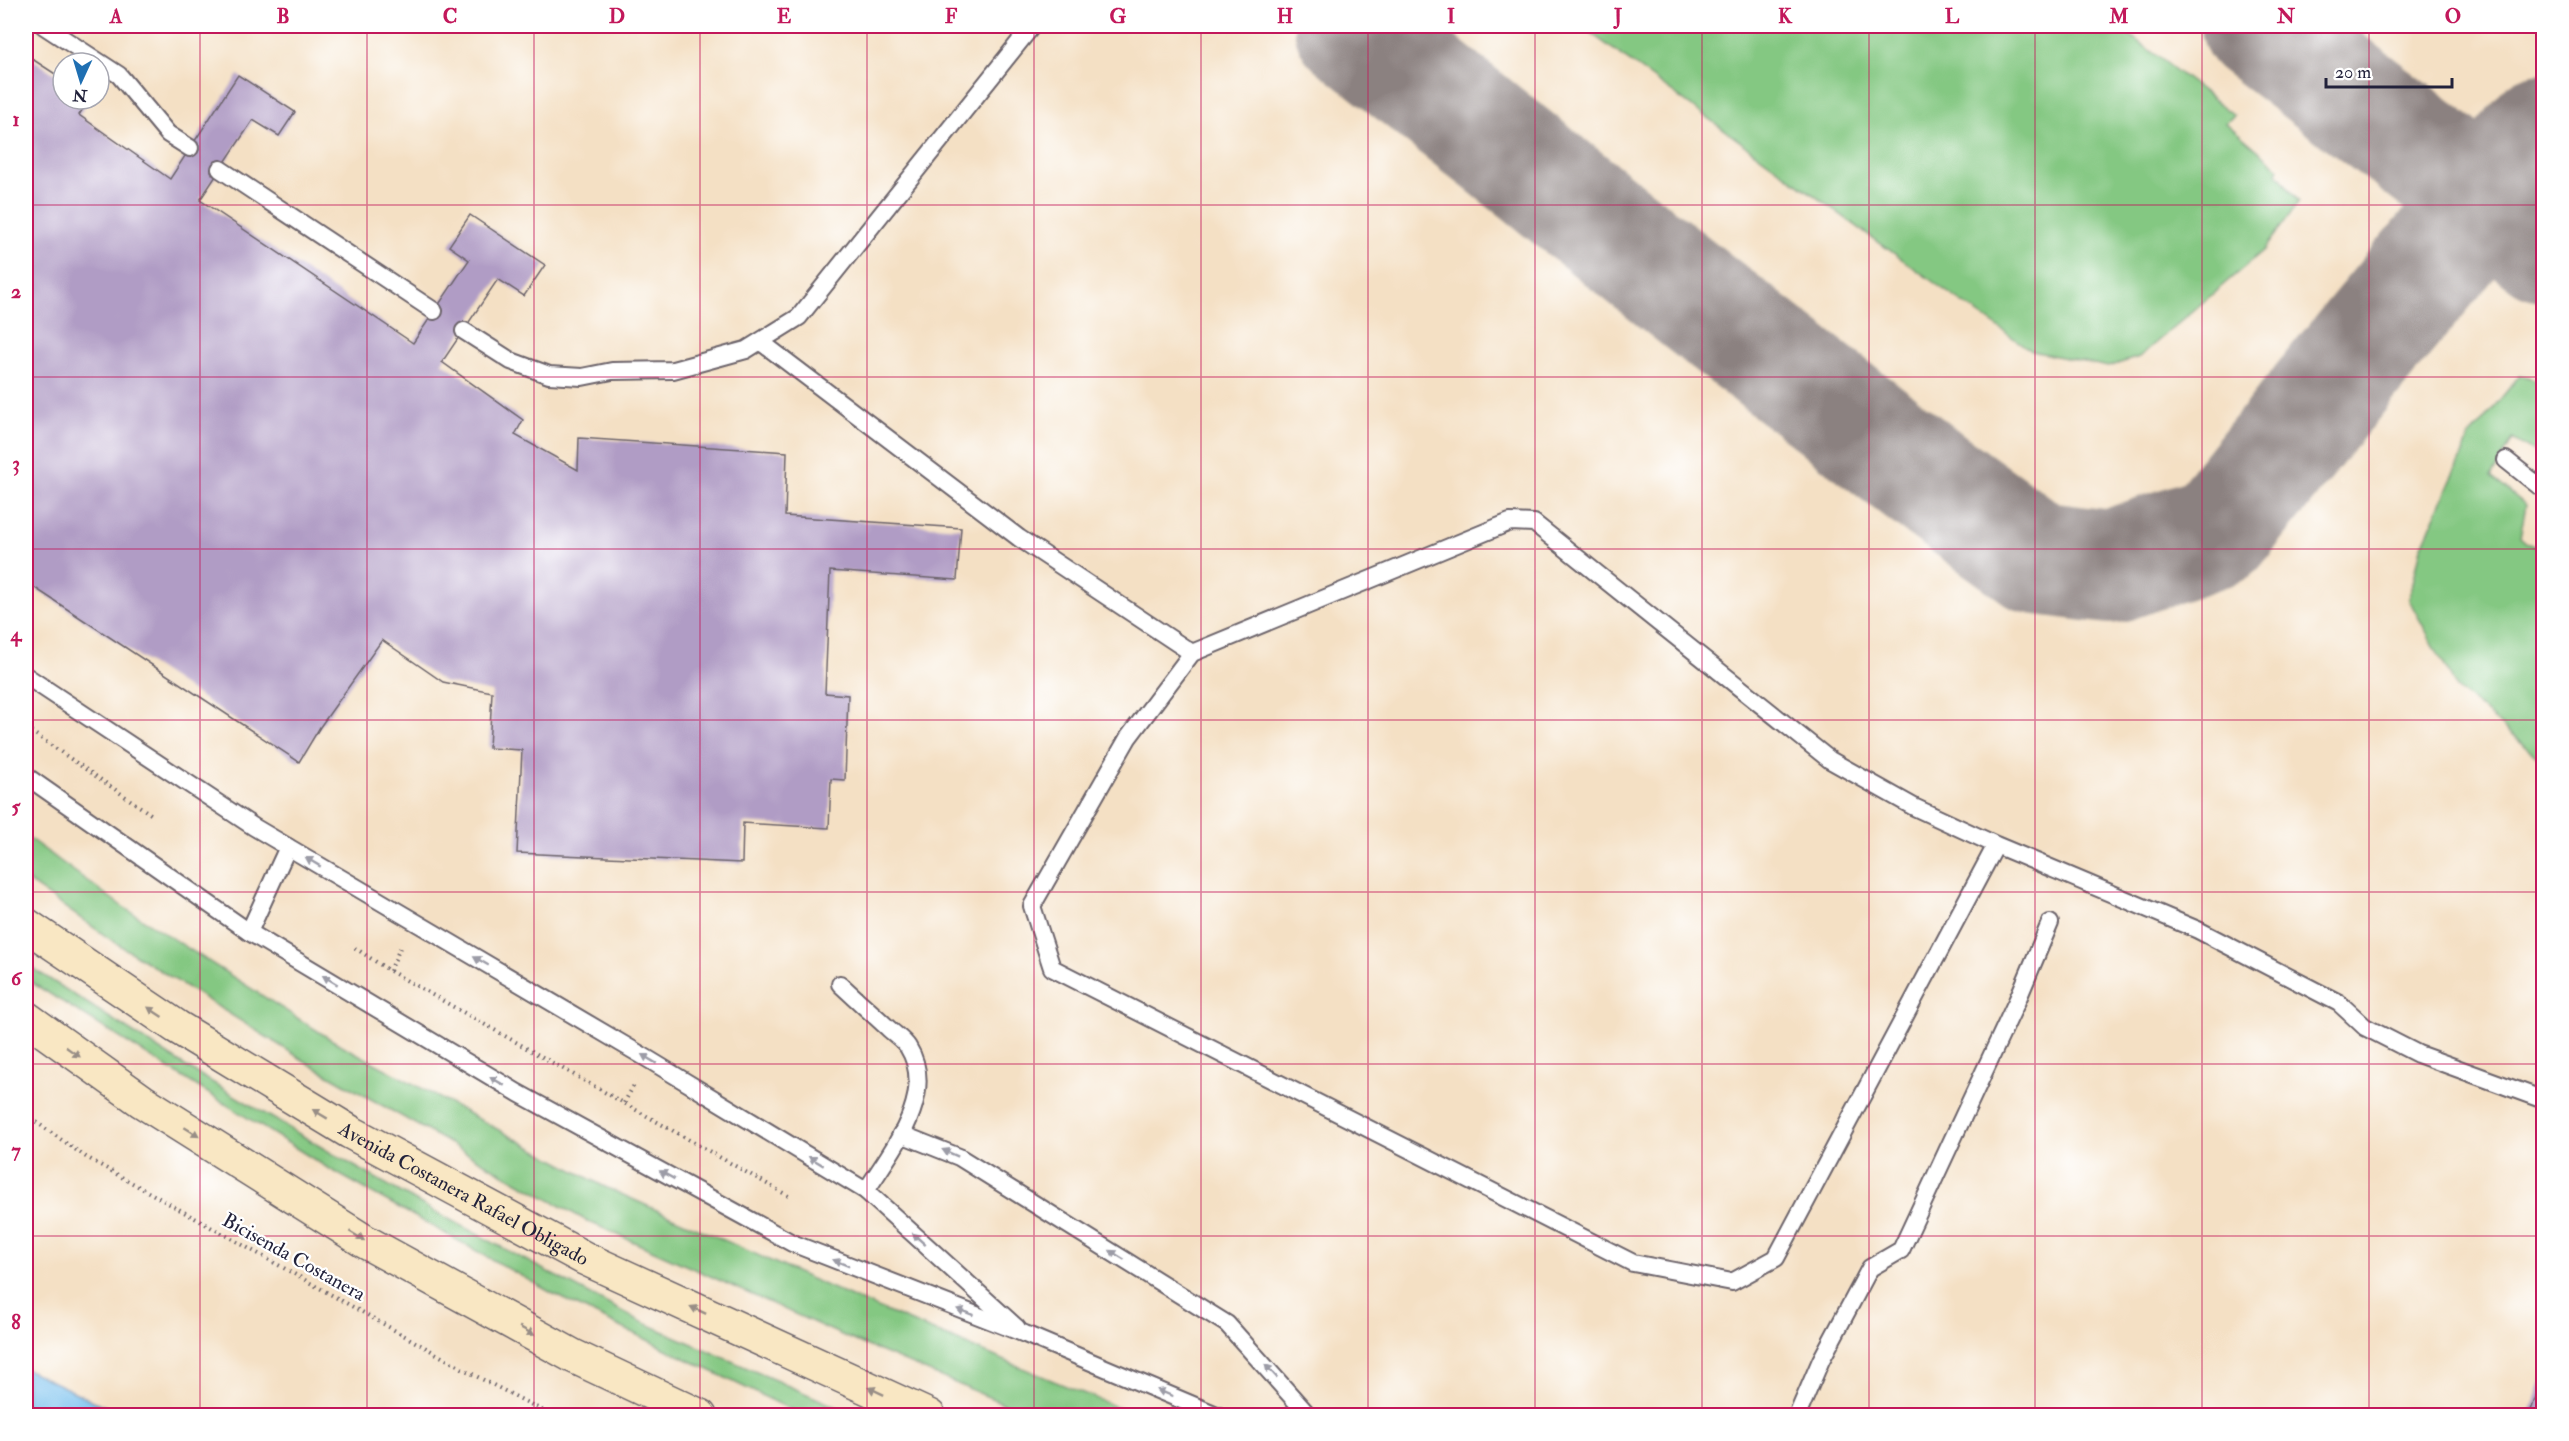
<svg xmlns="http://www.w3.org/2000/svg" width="2569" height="1441" font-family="'IM FELL Double Pica',serif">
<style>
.green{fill:#84c882;stroke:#53755e;stroke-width:1.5}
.water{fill:#73beed;stroke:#4a7094;stroke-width:1.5}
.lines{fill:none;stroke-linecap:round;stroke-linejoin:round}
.taxiway{stroke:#8b8180;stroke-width:114}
.building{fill:#b09cc5}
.lane-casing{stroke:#6c646b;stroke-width:20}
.secondary-casing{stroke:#6c646b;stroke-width:36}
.path{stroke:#6c646b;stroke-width:4;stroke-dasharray:1.5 4.5;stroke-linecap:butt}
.lane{stroke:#fff;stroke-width:16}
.secondary{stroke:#f9e7c3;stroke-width:33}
.oneway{fill:#9c9ca7}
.oneway2{fill:#988e86}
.grid{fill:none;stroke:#c2185b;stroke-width:1.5;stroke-opacity:0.55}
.labels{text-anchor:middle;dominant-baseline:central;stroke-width:4.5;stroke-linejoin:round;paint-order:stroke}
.street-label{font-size:20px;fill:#22223b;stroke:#fff}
.neatline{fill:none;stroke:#c2185b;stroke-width:2}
.grid-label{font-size:20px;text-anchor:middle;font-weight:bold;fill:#c2185b}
</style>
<rect width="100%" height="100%" fill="#fff"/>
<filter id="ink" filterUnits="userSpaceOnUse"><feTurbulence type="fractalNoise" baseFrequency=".0167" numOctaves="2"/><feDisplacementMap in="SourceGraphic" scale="12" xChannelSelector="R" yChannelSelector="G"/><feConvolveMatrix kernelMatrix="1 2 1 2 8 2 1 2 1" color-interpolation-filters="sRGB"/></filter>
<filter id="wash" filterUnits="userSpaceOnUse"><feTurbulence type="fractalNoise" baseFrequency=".008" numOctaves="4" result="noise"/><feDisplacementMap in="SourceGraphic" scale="24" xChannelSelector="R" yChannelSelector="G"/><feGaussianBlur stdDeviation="1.35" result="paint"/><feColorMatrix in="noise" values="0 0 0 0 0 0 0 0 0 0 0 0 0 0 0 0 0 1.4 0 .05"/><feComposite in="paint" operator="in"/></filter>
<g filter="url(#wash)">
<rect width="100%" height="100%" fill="#f4e0c4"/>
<!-- green -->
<g class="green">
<path d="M1581,26H2118L2234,115L2226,123L2279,168L2277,173L2299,202L2264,250L2139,357L2108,367L2032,351L1943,289Z"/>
<path d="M2520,375L2543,384V458L2513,439L2491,477L2526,505L2520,537L2527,543L2543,549V762L2457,688L2409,600L2421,548L2471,435Z"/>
<path d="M26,836L123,907L332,1040L603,1186L856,1299L1136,1415H1031L846,1337L587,1221L316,1068L113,941L26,880Z"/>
<path d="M26,964L185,1066L333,1154L430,1209L640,1321L855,1415H802L559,1297L326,1167L26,979Z"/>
</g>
<!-- water -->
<path class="water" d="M26,1369L123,1415H26Z"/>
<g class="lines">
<!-- taxiway -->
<g class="taxiway">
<path d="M1351,26L1703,305L1932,482L2038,558L2110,567L2217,530L2373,335L2544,130"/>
<path d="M2258,26L2544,244"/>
</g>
</g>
<g id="blocks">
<!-- building -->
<g class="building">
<path d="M26,55L63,79V99H89L79,115L170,179L238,75L295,112L279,136L253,120L200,200L413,343L469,260L449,246L470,215L545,265L524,296L498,279L442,362L523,420L515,435L578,470L579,438L787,452L785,516L961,528L957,580L830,571L825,693L848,695L845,780L831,779L829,828L743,823L742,863L517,853L522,750L489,748L492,692L443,682L382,640L320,727L299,762L26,582Z"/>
<path d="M2543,1377L2544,1416H2529Z"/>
</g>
</g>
</g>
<g filter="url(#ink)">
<use href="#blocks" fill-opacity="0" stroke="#6c646b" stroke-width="1.5"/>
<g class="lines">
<!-- lane casing -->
<g class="lane-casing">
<g id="lane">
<path d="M44,26L119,75L168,134L190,148"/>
<path d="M220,169L434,311"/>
<path d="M464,331L511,361L549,375L582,377L612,371L673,370L746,350L799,317L1032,26"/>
<path d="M761,342L1019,538L1192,653"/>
<path d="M2506,460L2544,490"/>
<path d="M26,676L254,827L648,1059L866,1191L1017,1328"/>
<path d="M26,776L249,932L518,1093L792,1243L1025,1334L1219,1416"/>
<path d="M1996,845L1776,1258L1732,1282L1633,1263L1052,968L1032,906L1128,738L1192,653L1510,522L1534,523L1830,760L1914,807L1996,845L2198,930L2339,1003L2365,1027L2418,1054L2544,1100"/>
<path d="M249,932L288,847"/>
<path d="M840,984C856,999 872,1013 888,1028C894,1034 904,1040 908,1047C938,1095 891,1151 866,1191"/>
<path d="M901,1134L959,1157L1227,1324L1309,1416"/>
<path d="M1797,1416L1821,1360L1870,1268L1901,1250L2017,1001L2050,923"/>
</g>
</g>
<!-- secondary casing -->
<g class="secondary-casing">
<g id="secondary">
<path id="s1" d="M26,925L177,1027L350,1132L584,1258L929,1416"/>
<path d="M26,1018L142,1101L364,1241L573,1356L700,1416"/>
</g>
</g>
<!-- path -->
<g class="path">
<path d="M26,728L152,815"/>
<path d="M355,948L390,971L792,1198"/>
<path d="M390,971L400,948"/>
<path d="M624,1103L634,1085"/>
<path d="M26,1115L86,1157L476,1376L553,1416"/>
</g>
<!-- lane -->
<use href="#lane" class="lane"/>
<!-- secondary -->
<use href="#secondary" class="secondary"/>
</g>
<!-- one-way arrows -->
<defs><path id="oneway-solid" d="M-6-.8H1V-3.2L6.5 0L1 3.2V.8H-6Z" transform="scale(1.5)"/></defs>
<g class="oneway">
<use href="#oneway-solid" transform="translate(313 862) rotate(-149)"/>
<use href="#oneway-solid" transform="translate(481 961) rotate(-150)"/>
<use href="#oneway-solid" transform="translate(330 980) rotate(-149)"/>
<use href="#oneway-solid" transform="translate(649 1059) rotate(-149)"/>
<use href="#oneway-solid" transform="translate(497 1081) rotate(-149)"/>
<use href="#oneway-solid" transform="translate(950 1153) rotate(-156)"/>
<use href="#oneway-solid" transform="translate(816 1161) rotate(-149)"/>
<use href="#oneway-solid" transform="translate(667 1175) rotate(-151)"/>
<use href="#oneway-solid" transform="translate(919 1239) rotate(-138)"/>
<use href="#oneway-solid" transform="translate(1117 1255) rotate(-148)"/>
<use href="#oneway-solid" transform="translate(841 1263) rotate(-158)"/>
<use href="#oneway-solid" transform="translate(965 1312) rotate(-159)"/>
<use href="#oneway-solid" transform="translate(1271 1371) rotate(-133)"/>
<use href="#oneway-solid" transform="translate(1165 1393) rotate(-157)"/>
</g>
<g class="oneway2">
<use href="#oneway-solid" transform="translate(155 1012) rotate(-146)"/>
<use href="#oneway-solid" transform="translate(73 1052) rotate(35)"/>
<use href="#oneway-solid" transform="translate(320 1114) rotate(-149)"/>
<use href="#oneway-solid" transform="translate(192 1132) rotate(32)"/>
<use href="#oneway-solid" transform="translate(357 1236) rotate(32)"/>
<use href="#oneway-solid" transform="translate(698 1310) rotate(-155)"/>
<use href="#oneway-solid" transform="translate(527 1331) rotate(29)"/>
<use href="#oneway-solid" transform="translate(876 1391) rotate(-155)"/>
</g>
</g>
<!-- grid -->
<path class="grid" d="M200,26V1416M367,26V1416M534,26V1416M700,26V1416M867,26V1416M1034,26V1416M1201,26V1416M1368,26V1416M1535,26V1416M1702,26V1416M1869,26V1416M2035,26V1416M2202,26V1416M2369,26V1416M26,205H2544M26,377H2544M26,549H2544M26,720H2544M26,892H2544M26,1064H2544M26,1236H2544"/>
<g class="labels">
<!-- street labels -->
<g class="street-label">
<text stroke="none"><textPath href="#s1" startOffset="514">Avenida Costanera Rafael Obligado</textPath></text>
<text transform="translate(294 1257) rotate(29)">Bicisenda Costanera</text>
</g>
</g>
<!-- margin -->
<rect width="2569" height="1441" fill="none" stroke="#fff" stroke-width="66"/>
<!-- north arrow -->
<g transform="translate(81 81) rotate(184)"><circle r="28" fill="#ffffff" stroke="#a7a7b1" stroke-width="1.5"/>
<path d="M0-4.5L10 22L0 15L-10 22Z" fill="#1f6fb2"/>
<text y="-9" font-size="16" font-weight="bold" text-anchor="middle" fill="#22223b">N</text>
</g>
<!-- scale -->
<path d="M2326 78v9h126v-9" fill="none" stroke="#22223b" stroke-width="3"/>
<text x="2335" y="78" font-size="18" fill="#22223b" stroke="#ffffff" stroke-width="4.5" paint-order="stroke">20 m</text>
<rect x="33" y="33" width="2503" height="1375" class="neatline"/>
<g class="grid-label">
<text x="116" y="23">A</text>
<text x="283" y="23">B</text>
<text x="450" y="23">C</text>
<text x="617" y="23">D</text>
<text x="784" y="23">E</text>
<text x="951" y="23">F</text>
<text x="1118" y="23">G</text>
<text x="1285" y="23">H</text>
<text x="1451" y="23">I</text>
<text x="1618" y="23">J</text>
<text x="1785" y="23">K</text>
<text x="1952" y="23">L</text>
<text x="2119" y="23">M</text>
<text x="2286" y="23">N</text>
<text x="2453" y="23">O</text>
<text x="16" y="126">1</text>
<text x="16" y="298">2</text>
<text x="16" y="470">3</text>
<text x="16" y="641">4</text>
<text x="16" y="813">5</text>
<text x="16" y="985">6</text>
<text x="16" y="1157">7</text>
<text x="16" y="1329">8</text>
</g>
</svg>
